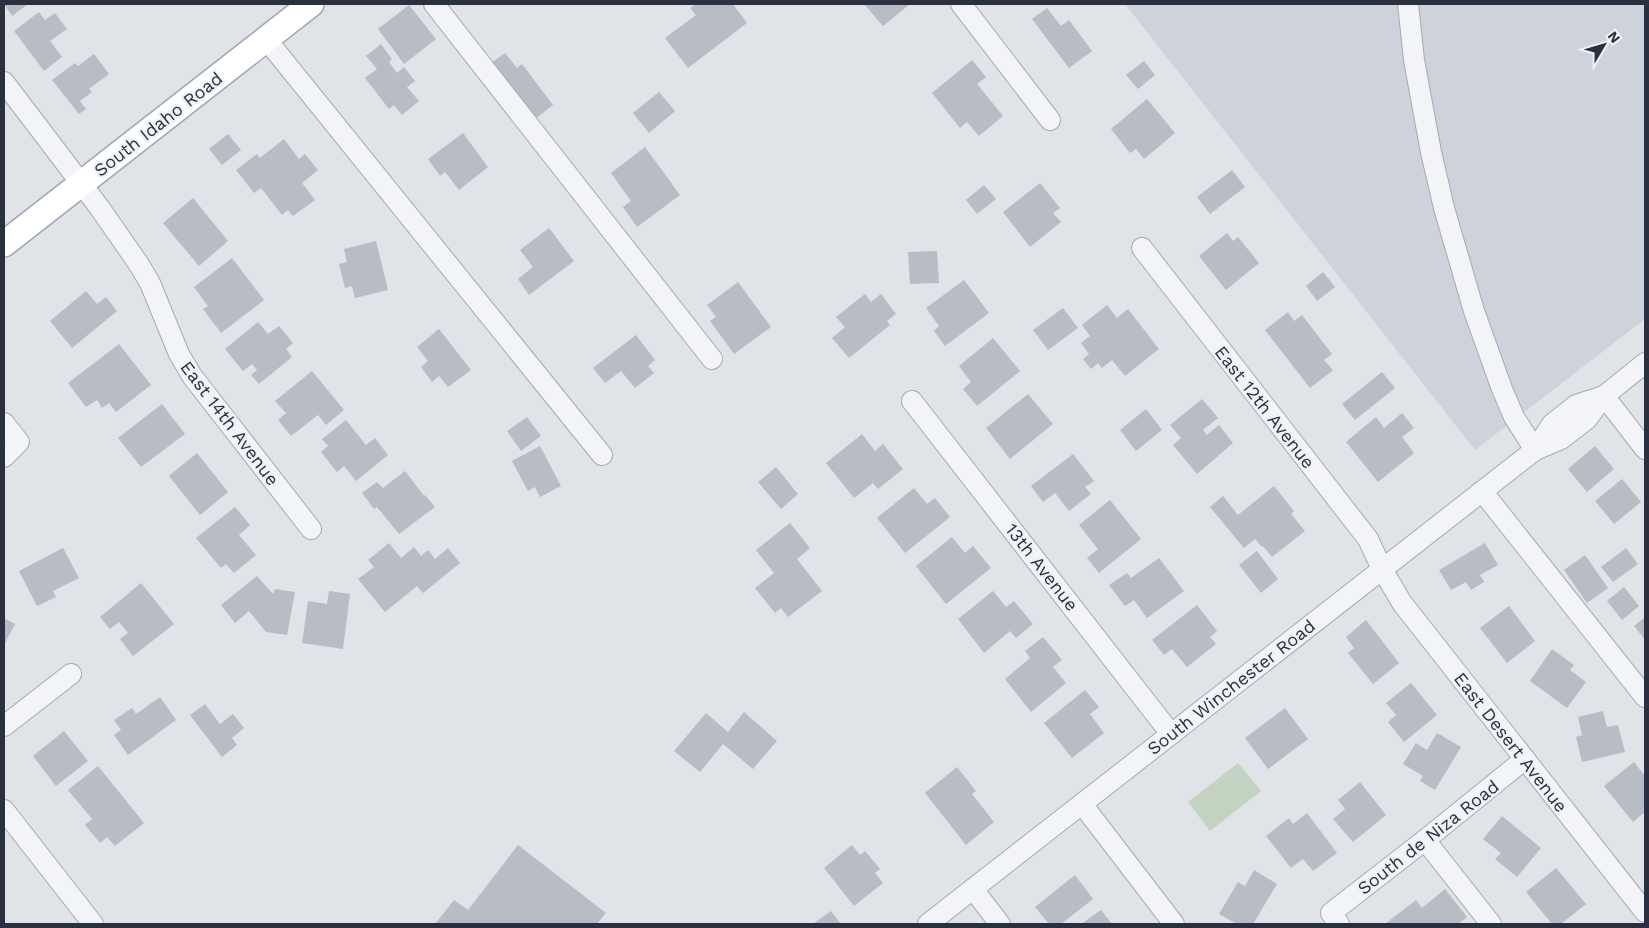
<svg xmlns="http://www.w3.org/2000/svg" width="1649" height="928" font-family="'Work Sans',sans-serif">
<style>
.built{fill:#ced2da}
.green{fill:#c4d2c1}
.building{fill:#b7bcc5}
.lines{fill:none;stroke-linecap:round;stroke-linejoin:round}
.minor-casing{stroke:#a5aab2;stroke-width:22}
.major-casing{stroke:#9fa6b4;stroke-width:28}
.minor{stroke:#f2f4f7;stroke-width:20}
.major{stroke:#fff;stroke-width:25}
.labels{text-anchor:middle;dominant-baseline:central;stroke-width:5;stroke-linejoin:round;paint-order:stroke}
.street-label{font-size:18px;fill:#29303f;stroke:#eff2f6}
</style>
<rect width="100%" height="100%" fill="#e0e3e8"/>
<!-- built -->
<path class="built" d="M1125,4H1645V319L1475,450Z"/>
<!-- green -->
<path class="green" d="M1238,763L1261,791L1210,831L1188,802Z"/>
<!-- building -->
<g class="building">
<path d="M4,4H28L12,16Z"/>
<path d="M696,4H733L747,23L688,68L665,38L696,15L690,8Z"/>
<path d="M864,4H910L883,26Z"/>
<path d="M409,5L436,39L404,64L378,29Z"/>
<path d="M1047,8L1061,26L1069,20L1092,51L1069,68L1032,19Z"/>
<path d="M39,12L45,20L55,13L67,29L50,41L62,57L44,71L14,31Z"/>
<path d="M381,44L392,59L389,62L397,73L404,67L415,81L407,87L419,101L402,115L394,105L389,109L365,78L377,69L366,56Z"/>
<path d="M505,53L517,68L522,64L553,105L535,119L491,63Z"/>
<path d="M94,54L109,74L89,89L92,92L80,101L86,109L79,114L52,80L75,63L78,66Z"/>
<path d="M972,60L986,77L977,84L1003,116L979,136L967,122L960,128L932,93Z"/>
<path d="M1144,61L1155,75L1138,89L1126,75Z"/>
<path d="M659,92L675,111L649,133L633,113Z"/>
<path d="M1147,99L1175,133L1144,159L1136,149L1130,153L1111,129Z"/>
<path d="M463,133L488,167L459,190L445,172L440,176L428,159Z"/>
<path d="M228,134L241,150L222,165L209,149Z"/>
<path d="M284,139L299,159L305,154L318,170L302,183L315,200L293,216L288,210L282,215L261,188L254,193L236,170L257,154L260,158Z"/>
<path d="M645,147L680,195L637,227L623,207L631,201L611,173Z"/>
<path d="M1232,170L1245,187L1210,214L1197,197Z"/>
<path d="M1040,183L1060,208L1053,213L1061,222L1030,247L1003,212Z"/>
<path d="M984,185L996,199L977,214L966,200Z"/>
<path d="M193,198L228,241L199,266L163,223Z"/>
<path d="M549,228L574,261L529,295L518,279L533,267L520,250Z"/>
<path d="M1227,233L1233,241L1238,237L1259,263L1226,290L1199,256Z"/>
<path d="M376,241L388,290L355,298L352,286L345,288L339,264L347,262L344,249Z"/>
<path d="M937,251L939,283L910,284L908,252Z"/>
<path d="M232,258L264,300L221,333L203,309L208,306L194,287Z"/>
<path d="M1323,272L1335,287L1317,301L1306,286Z"/>
<path d="M964,280L989,313L945,346L934,331L939,326L926,308Z"/>
<path d="M738,282L771,327L734,354L710,321L716,317L707,305Z"/>
<path d="M86,291L97,304L106,297L117,311L72,348L50,321Z"/>
<path d="M865,294L871,302L881,294L896,314L887,321L890,325L849,358L832,338L845,327L836,317Z"/>
<path d="M1107,305L1117,318L1128,309L1159,349L1125,376L1112,360L1102,368L1098,363L1091,369L1083,359L1089,354L1081,343L1090,336L1082,325Z"/>
<path d="M1063,308L1078,328L1048,350L1033,330Z"/>
<path d="M1288,312L1294,321L1302,315L1332,354L1324,360L1333,370L1310,388L1265,330Z"/>
<path d="M258,322L268,334L279,326L293,343L286,349L292,357L259,384L251,375L257,370L252,364L243,371L225,349Z"/>
<path d="M439,329L471,370L448,387L439,376L432,382L421,367L428,361L417,347Z"/>
<path d="M636,335L655,360L648,366L654,373L635,388L621,371L605,383L593,368Z"/>
<path d="M993,338L1020,371L977,406L963,389L971,382L959,366Z"/>
<path d="M119,344L151,385L116,412L109,403L102,408L97,400L86,407L68,383Z"/>
<path d="M312,371L344,410L326,425L318,415L291,436L278,420L286,413L275,401Z"/>
<path d="M1382,372L1395,388L1355,420L1342,404Z"/>
<path d="M1028,394L1053,424L1010,459L986,428Z"/>
<path d="M1202,399L1218,418L1203,430L1207,435L1219,425L1233,443L1197,474L1173,445L1181,438L1170,425Z"/>
<path d="M162,404L185,434L141,467L118,438Z"/>
<path d="M1146,409L1162,430L1136,451L1120,430Z"/>
<path d="M1402,413L1414,428L1402,437L1414,453L1378,482L1346,442L1376,417L1384,428Z"/>
<path d="M527,417L541,436L521,451L507,431Z"/>
<path d="M346,420L366,445L375,438L388,455L356,481L344,466L337,472L321,452L328,446L322,439Z"/>
<path d="M862,434L875,451L883,444L903,469L878,489L873,483L854,498L826,463Z"/>
<path d="M540,446L561,486L540,497L535,487L528,491L512,461Z"/>
<path d="M1595,446L1614,469L1587,492L1568,469Z"/>
<path d="M197,453L228,492L200,515L169,476Z"/>
<path d="M1073,454L1094,481L1085,487L1091,494L1069,511L1055,493L1043,502L1031,486Z"/>
<path d="M776,467L798,494L781,509L758,482Z"/>
<path d="M405,471L424,496L425,495L435,507L399,534L377,507L374,509L362,493L377,482L383,488Z"/>
<path d="M1622,479L1641,502L1614,524L1595,501Z"/>
<path d="M1274,486L1294,511L1291,514L1305,531L1272,557L1263,546L1262,547L1255,539L1244,548L1210,507L1223,496L1238,515Z"/>
<path d="M914,488L927,504L935,498L950,517L905,553L877,518Z"/>
<path d="M1110,500L1141,539L1099,573L1087,558L1098,549L1079,525Z"/>
<path d="M235,507L250,525L239,535L256,555L234,573L226,564L221,568L196,538Z"/>
<path d="M790,523L810,548L797,559L822,591L788,617L781,608L775,613L755,588L774,573L756,550Z"/>
<path d="M952,537L965,553L973,546L991,568L946,604L916,566Z"/>
<path d="M389,543L401,558L414,547L421,556L428,550L435,559L448,548L460,563L423,593L417,586L385,612L358,579L374,567L368,560Z"/>
<path d="M1485,543L1498,565L1480,575L1484,582L1471,590L1466,582L1451,590L1439,570Z"/>
<path d="M63,548L79,578L53,591L56,597L37,606L19,571Z"/>
<path d="M1626,548L1638,564L1613,582L1601,567Z"/>
<path d="M1257,551L1278,579L1261,593L1239,565Z"/>
<path d="M1585,555L1608,588L1587,603L1564,570Z"/>
<path d="M1159,558L1184,591L1147,618L1134,600L1125,606L1109,585L1127,573L1131,578Z"/>
<path d="M257,576L273,594L275,589L295,592L287,635L266,632L249,611L235,623L221,605Z"/>
<path d="M141,583L174,624L133,656L120,639L128,633L119,622L110,629L100,617Z"/>
<path d="M1624,587L1639,606L1622,620L1607,601Z"/>
<path d="M329,591L350,594L343,649L302,643L308,601L327,604Z"/>
<path d="M993,591L1006,607L1014,601L1033,624L1016,638L1010,631L984,653L958,619Z"/>
<path d="M1197,605L1217,631L1210,637L1216,644L1187,667L1172,649L1164,655L1152,640Z"/>
<path d="M1509,606L1535,641L1507,663L1480,628Z"/>
<path d="M1645,617V640L1634,626Z"/>
<path d="M4,618L15,624L4,645Z"/>
<path d="M1366,620L1399,663L1373,684L1348,653L1354,648L1346,637Z"/>
<path d="M1043,637L1062,660L1053,667L1066,683L1031,712L1005,679L1030,658L1025,651Z"/>
<path d="M1552,649L1574,665L1570,670L1586,682L1567,708L1530,681Z"/>
<path d="M1411,683L1437,715L1404,742L1388,722L1396,715L1386,703Z"/>
<path d="M1085,690L1099,707L1090,714L1104,733L1072,758L1044,723Z"/>
<path d="M160,697L176,720L128,755L114,735L121,730L114,720L132,708L136,714Z"/>
<path d="M205,704L220,724L233,714L244,728L232,738L237,745L222,757L190,715Z"/>
<path d="M1285,708L1308,739L1268,769L1245,738Z"/>
<path d="M1603,711L1607,727L1618,725L1625,752L1582,762L1576,737L1582,735L1578,717Z"/>
<path d="M744,712L777,741L753,769L723,744L700,772L674,751L706,713L728,732Z"/>
<path d="M64,731L88,761L56,786L33,756Z"/>
<path d="M1437,733L1461,747L1435,790L1420,781L1423,776L1403,764L1416,743L1427,750Z"/>
<path d="M1634,762L1645,776L1644,791L1645,812L1633,822L1604,786Z"/>
<path d="M98,766L144,823L115,846L107,837L100,843L85,825L92,819L68,790Z"/>
<path d="M957,767L976,791L972,794L994,822L966,845L925,793Z"/>
<path d="M1360,782L1386,815L1353,842L1333,819L1345,809L1338,800Z"/>
<path d="M1307,813L1337,853L1313,871L1303,859L1291,868L1266,836L1289,818L1293,824Z"/>
<path d="M1502,816L1541,848L1517,877L1495,859L1501,853L1483,839Z"/>
<path d="M518,845L606,913L597,924H435L454,900L468,910Z"/>
<path d="M852,845L860,855L865,851L880,869L875,873L883,883L854,906L824,868Z"/>
<path d="M1556,868L1586,904L1561,924H1552L1526,892Z"/>
<path d="M1254,870L1277,884L1253,924H1237L1219,914L1238,882L1245,886Z"/>
<path d="M1075,875L1093,899L1061,924H1049L1035,907Z"/>
<path d="M1445,889L1467,917L1458,924H1385L1416,900L1422,908Z"/>
<path d="M1101,910L1112,924H1081Z"/>
<path d="M831,911L841,924H813Z"/>
</g>
<g class="lines">
<!-- minor casing -->
<g class="minor-casing">
<g id="minor">
<path d="M434,4L712,359"/>
<path d="M961,4L1050,120"/>
<path d="M1408,4L1414,60L1431,152L1444,208L1474,311L1502,389L1514,417L1535,450"/>
<path d="M266,39L602,455"/>
<path d="M4,82L99,207L138,263L150,283L179,354L192,376L311,529"/>
<path d="M1142,248L1368,539L1382,569L1402,603L1645,912"/>
<path d="M1604,396L1645,449"/>
<path d="M912,401L1171,734"/>
<path d="M4,423L19,442L4,457"/>
<path d="M1535,450L1552,424L1576,405L1604,396"/>
<path d="M1482,491L1645,697"/>
<path d="M4,726L71,674"/>
<path d="M1082,804L1174,924"/>
<path d="M4,810L93,924"/>
<path d="M1425,840L1491,924"/>
<path d="M973,889L1000,924"/>
<path d="M928,924L1535,450L1561,439L1587,419L1604,396L1645,363"/>
<path d="M1339,924L1331,913L1425,840L1525,759"/>
</g>
</g>
<!-- major casing -->
<g class="major-casing">
<path id="major" d="M4,244L311,4"/>
</g>
<!-- minor -->
<use href="#minor" class="minor"/>
<!-- major -->
<use href="#major" class="major"/>
</g>
<g class="labels">
<!-- street labels -->
<g class="street-label">
<text transform="translate(158 124) rotate(-38)">South Idaho Road</text>
<text transform="translate(1265 407) rotate(52)">East 12th Avenue</text>
<text transform="translate(230 423) rotate(53)">East 14th Avenue</text>
<text transform="translate(1042 567) rotate(52)">13th Avenue</text>
<text transform="translate(1231 687) rotate(-38)">South Winchester Road</text>
<text transform="translate(1511 742) rotate(52)">East Desert Avenue</text>
<text transform="translate(1428 837) rotate(-38)">South de Niza Road</text>
</g>
</g>
<!-- border -->
<rect width="1649" height="928" fill="none" stroke="#29303f" stroke-width="10"/>
<!-- north arrow -->
<g transform="translate(1604 45) rotate(52)" stroke="#eff2f6" stroke-width="4" paint-order="stroke">
<path d="M0-4L9 19L0 12L-9 19Z" fill="#29303f"/>
<text y="-8" font-size="14" font-weight="bold" text-anchor="middle" fill="#29303f">N</text>
</g>
</svg>
